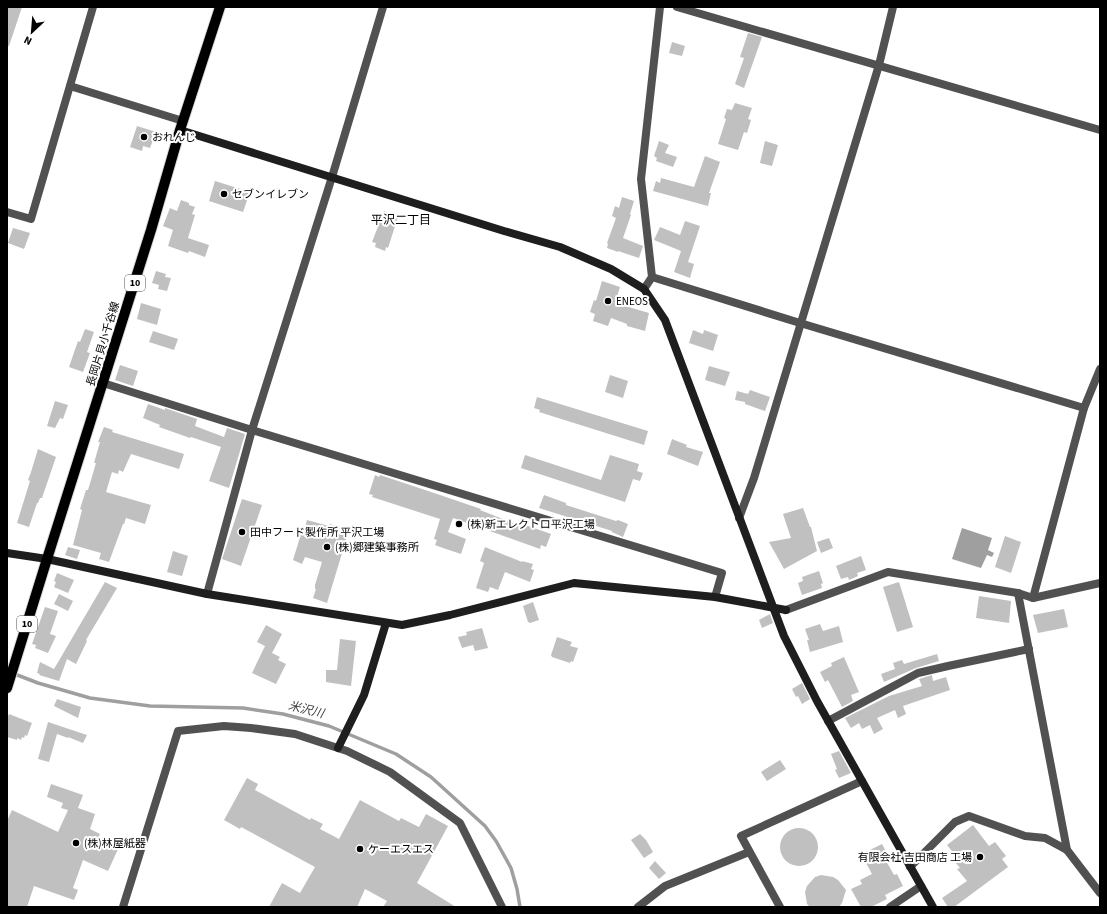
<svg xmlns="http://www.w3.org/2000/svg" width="1107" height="914" font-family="'Source Sans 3','Noto Sans JP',sans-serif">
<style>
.water{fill:#9f9f9f}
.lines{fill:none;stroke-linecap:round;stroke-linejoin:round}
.stream{stroke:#9f9f9f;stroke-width:3.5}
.building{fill:#c0c0c0}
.primary-casing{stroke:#dbdbdb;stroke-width:12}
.street{stroke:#515151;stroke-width:8}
.secondary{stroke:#1e1e1e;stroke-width:8}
.primary{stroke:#000;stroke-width:10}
.poi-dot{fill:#000;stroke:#fff;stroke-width:1.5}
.labels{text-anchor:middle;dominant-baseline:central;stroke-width:4;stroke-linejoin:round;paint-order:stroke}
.shield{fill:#fff;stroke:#4c4c4c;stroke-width:1}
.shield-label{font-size:10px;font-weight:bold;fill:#000}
.poi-label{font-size:11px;fill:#000;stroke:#fff;text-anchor:start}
.street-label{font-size:11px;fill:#000;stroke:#fff}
.neighbourhood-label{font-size:12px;fill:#000;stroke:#fff}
.water-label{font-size:12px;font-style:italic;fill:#404040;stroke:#fff}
</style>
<rect width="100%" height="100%" fill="#fff"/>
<!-- water -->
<path class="water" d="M962,528L992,538L988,550L994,553L992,557L987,555L981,568L952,559Z"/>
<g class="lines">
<!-- stream -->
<path class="stream" d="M7,671L38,683L90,698L150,706L243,708L283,714L329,726L396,754L431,777L485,826L496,841L511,868L517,889L520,907"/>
</g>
<!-- building -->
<g class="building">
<path d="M7,7H22L9,46H7Z"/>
<path d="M748,33L762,37L744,88L735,84L744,58L740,57Z"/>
<path d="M672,42L685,46L682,56L669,53Z"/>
<path d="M735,103L752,108L748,119L751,120L747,133L744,132L738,150L718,144L726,119L724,118L727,109L732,110Z"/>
<path d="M137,126L156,132L150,148L143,146L142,151L130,147Z"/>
<path d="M659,141L669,145L665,153L677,157L673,167L656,161L657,158L654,156Z"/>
<path d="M765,141L778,145L772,166L760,163Z"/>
<path d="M705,156L720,162L709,193H711L708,206L653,191L656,181L660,183L661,178L694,187Z"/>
<path d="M215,181L250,192L243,212L209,201Z"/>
<path d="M622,197L634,201L630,214L631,215L623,238L643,246L639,258L618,251V252L607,248L608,244L607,243L616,218L612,216L615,206L619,208Z"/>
<path d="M181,200L189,203V205L195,207L192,214L195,215L188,238L209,245L205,257L189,251L188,253L168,246L173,230L163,226L170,208L177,211Z"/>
<path d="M384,211L398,217L388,248L386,247L385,251L375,247L376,243L372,242Z"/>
<path d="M685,221L700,226L688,262L694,264L690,278L674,272L681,251L654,240L660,227L680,235Z"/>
<path d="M13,228L30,233L24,249L8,243Z"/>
<path d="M156,271L166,274L165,277L171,278L167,291L158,289L159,285L152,283Z"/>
<path d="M602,281L620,287L615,303L649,313L645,331L627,326V324L611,318L608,326L593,321L595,314L590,312L594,300L596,301Z"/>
<path d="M141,303L161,309L157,325L137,319Z"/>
<path d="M85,329L94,332L87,352L90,353L83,372L69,367L78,341L80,342Z"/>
<path d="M693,330L703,334L704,330L718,335L713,351L689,343Z"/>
<path d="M153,331L178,339L174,350L149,342Z"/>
<path d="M120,365L138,371L133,386L115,380Z"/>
<path d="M709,366L730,372L725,386L705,380Z"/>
<path d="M610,375L628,381L623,398L605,392Z"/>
<path d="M750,390L770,397L765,411L745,404V402L735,400L737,391L748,394Z"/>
<path d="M537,397L648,431L644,445L539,412L540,410L534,408Z"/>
<path d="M55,401L68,405L63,419L60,418L55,428L47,426Z"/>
<path d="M148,404L165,410V408L197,419L195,426L224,437L227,428L245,434L229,488L209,481L221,447L191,437L190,438L159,427L160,425L143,418Z"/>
<path d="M104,427L113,430L112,432L184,454L179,469L131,454L123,472L119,470L118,474L112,472L106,492L151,505L145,524L126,518L124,524H123L109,562L99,559L101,553L73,545L82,510L80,509L86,490H88L91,480L96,463H94L100,442H98Z"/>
<path d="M672,439L687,445L686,447L703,452L698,466L667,454Z"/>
<path d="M38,449L56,457L42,498H40L38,503H37L29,527L17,523L30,481L28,480L31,472Z"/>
<path d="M525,455L601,480L610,455L639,464L637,471L643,473L640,481L633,479L625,502L521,468Z"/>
<path d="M375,475L379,477L380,475L443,496L481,509L480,510L516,524L517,522L551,534L546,547L541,545L540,549L453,518L448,532L466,539L461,554L443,548L435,545L437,540L434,539L440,519L372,497L373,495L369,494Z"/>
<path d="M544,495L566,503V505L616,521L618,520L628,524L623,537L612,532V531L539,508Z"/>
<path d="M242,499L262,505L241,566L222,559Z"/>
<path d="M803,508L810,527H811L817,551L784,569L769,542L791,538L783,514Z"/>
<path d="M307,520L329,526L330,524L349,530L327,603L313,598L316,589H315V585L322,562L305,557L302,564L293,560L301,534H303Z"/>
<path d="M1005,536L1021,542L1011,573L995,567Z"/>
<path d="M829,538L833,548L821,553L817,542Z"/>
<path d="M68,547L80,550L77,559L65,555Z"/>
<path d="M485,547L522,562V561L533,564L531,569L534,570L530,582L505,572L498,590L490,587L488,592L476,588L484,563L480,561Z"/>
<path d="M173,551L188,556L182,576L167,572Z"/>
<path d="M861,556L866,570L857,573L858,576L849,580L848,577L841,579L836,566Z"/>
<path d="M819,571L823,583L821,584L822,588L802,595L798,583L803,581L802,577Z"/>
<path d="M57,573L74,580L68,593L54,587L56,582L54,581Z"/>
<path d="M105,582L117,588L86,640L87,641L76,664L67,659L59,681L39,675L40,674L37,673L40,662L54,669Z"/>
<path d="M899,582L913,627L897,632L883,587Z"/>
<path d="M59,594L73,601L68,611L54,604Z"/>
<path d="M979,596L1011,601L1009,623L976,618Z"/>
<path d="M533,602L539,620L530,623L528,622L523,606Z"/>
<path d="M45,607L58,611L50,634L56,636L48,653L35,648L36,645L32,644Z"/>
<path d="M1064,609L1068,627L1038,633L1033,615Z"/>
<path d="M770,614L773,623L762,628L759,620Z"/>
<path d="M820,624L823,631L839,626L843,642L810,652L807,640H809L805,629Z"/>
<path d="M266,625L282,634L272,653L280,657L278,660L286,664L276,684L252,673L265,646L257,642Z"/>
<path d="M482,628L488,648L475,651L473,645L462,648L458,637L467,635L466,632Z"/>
<path d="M557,637L572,642L570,646L578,648L573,662L571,661L570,663L552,657L551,655Z"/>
<path d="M340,639L356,641L351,686L326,682V670H337Z"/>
<path d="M937,654L939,661L916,668L884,682L881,674L895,669L893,663L902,660L904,664Z"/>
<path d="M844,657L859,692L851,695L853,701L842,707L828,680L825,682L820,672L832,666L831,663Z"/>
<path d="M932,675L933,681L946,677L950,690L903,706L906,714L898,718L895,710L877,718L883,729L874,734L870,725L862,729L859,723L851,728L845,718L889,696L922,686L919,679Z"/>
<path d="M802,683L810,699L802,704L798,696L796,697L792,689Z"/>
<path d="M57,699L81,707L78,718L54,706Z"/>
<path d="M9,714L32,723L27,736L25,735L24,738L22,737L21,740L17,738V740L7,737V719Z"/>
<path d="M48,722L87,735L83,743L68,737V738L57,734L49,762L38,759Z"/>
<path d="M839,751L851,773L839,778L835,770L837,769L831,754Z"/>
<path d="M780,760L786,769L767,781L761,772Z"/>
<path d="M247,778L258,784L255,790L310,820L311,818L323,824L320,829L339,839L360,800L399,821L401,818L419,827L426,814L448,826L417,883L456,907H383L387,901L365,889L357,907H269L282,883L300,893L315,867L241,827L240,829L224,820Z"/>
<path d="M51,784L83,795L78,808L95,814L90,829L100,834L98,838L119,847L108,871L83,860L73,888L78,890L74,900L34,886L27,907H7V821L12,810L58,832L68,810L61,808L63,803L47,797Z"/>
<path d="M973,825L989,846L995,842L1006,856L1002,859L1008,867L954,907H948L942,898L967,881L957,869L960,868L955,862L957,860L955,857L956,856L947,845Z"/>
<circle cx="799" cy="847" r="19"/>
<path d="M640,834L646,840L653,852L644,858L631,840Z"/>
<path d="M882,844L889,857L885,859L894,875L897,874L903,886L885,895L887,899L871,907H861L851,889L862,884L860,880L872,874L865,861L869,859L866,852Z"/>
<path d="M655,861L666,873L659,879L649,868Z"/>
<path d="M821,875L833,877L838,880L846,890L842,903L839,907H810L807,904L805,892L807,886L815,877Z"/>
</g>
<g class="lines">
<!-- primary casing -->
<g class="primary-casing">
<path id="primary" d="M7,688L47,559L151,230L180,130L220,7"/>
</g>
<!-- street -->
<g class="street">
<path d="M677,7L1100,130"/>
<path d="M70,86L183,121"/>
<path d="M7,212L31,219L93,7"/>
<path d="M652,277L800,323L1084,408"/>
<path d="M644,289L652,277L641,179L660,7"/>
<path d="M103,383L252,430L722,573L715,597"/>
<path d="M739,518L754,478L879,65L893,7"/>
<path d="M1018,593L1067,850L1100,893"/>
<path d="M207,594L252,430L332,177L383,7"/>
<path d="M1033,598L1084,408L1100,369"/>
<path d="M786,610L888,572L1018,593L1033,598L1100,583"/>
<path d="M828,721L918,673L948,666L1029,649"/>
<path d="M910,867L955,822L969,816L1025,836L1045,838L1067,850"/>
<path d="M123,907L178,731L224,726L251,728L295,734L347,751L390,772L460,823L502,907"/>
<path d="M638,907L665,886L749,852"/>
<path d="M780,907L741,836L862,781"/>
<path d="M890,907L921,886"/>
</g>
<!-- secondary -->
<g class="secondary">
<path d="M180,130L504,231L560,247L611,269L644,289L665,320L784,636L817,701L933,907"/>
<path d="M7,553L47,559L207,594L402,625L450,615L574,583L715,597L786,610"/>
<path d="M338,748L364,695L386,623"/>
</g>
<!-- primary -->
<use href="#primary" class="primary"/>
</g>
<!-- markers -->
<g class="poi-dot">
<circle cx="144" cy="137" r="4"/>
<circle cx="224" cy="194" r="4"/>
<circle cx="608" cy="301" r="4"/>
<circle cx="459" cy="524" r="4"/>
<circle cx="242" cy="532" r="4"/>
<circle cx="327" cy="547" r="4"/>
<circle cx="76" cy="843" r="4"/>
<circle cx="360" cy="849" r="4"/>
<circle cx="980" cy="857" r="4"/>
</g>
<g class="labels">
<!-- shield labels -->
<g class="shield">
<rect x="125" y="275" width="20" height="16" rx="3"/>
<rect x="17" y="616" width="20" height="16" rx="3"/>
</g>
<g class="shield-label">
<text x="135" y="283">10</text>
<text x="27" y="624">10</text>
</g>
<!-- poi labels -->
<g class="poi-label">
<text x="152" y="137">おれんじ</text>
<text x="232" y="194">セブンイレブン</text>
<text x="616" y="301">ENEOS</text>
<text x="467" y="524">(株)新エレクトロ平沢工場</text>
<text x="250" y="532">田中フード製作所 平沢工場</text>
<text x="335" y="547">(株)郷建築事務所</text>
<text x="84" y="843">(株)林屋紙器</text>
<text x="368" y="849">ケーエスエス</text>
<text x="972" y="857" text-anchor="end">有限会社 吉田商店 工場</text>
</g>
<!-- street labels -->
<g class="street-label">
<text transform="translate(103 344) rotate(-73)">長岡片貝小千谷線</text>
</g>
<!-- neighbourhood labels -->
<g class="neighbourhood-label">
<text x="401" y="220">平沢二丁目</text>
</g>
<!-- water labels -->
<g class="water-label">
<text transform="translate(306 710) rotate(14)">米沢川</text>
</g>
</g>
<!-- border -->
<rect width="1107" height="914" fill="none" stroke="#000000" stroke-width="16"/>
<!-- north arrow -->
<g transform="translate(32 32) rotate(206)" stroke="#ffffff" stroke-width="3" paint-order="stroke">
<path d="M0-3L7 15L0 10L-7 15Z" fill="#000000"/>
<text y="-6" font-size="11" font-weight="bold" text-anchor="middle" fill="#000000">N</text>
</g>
</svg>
